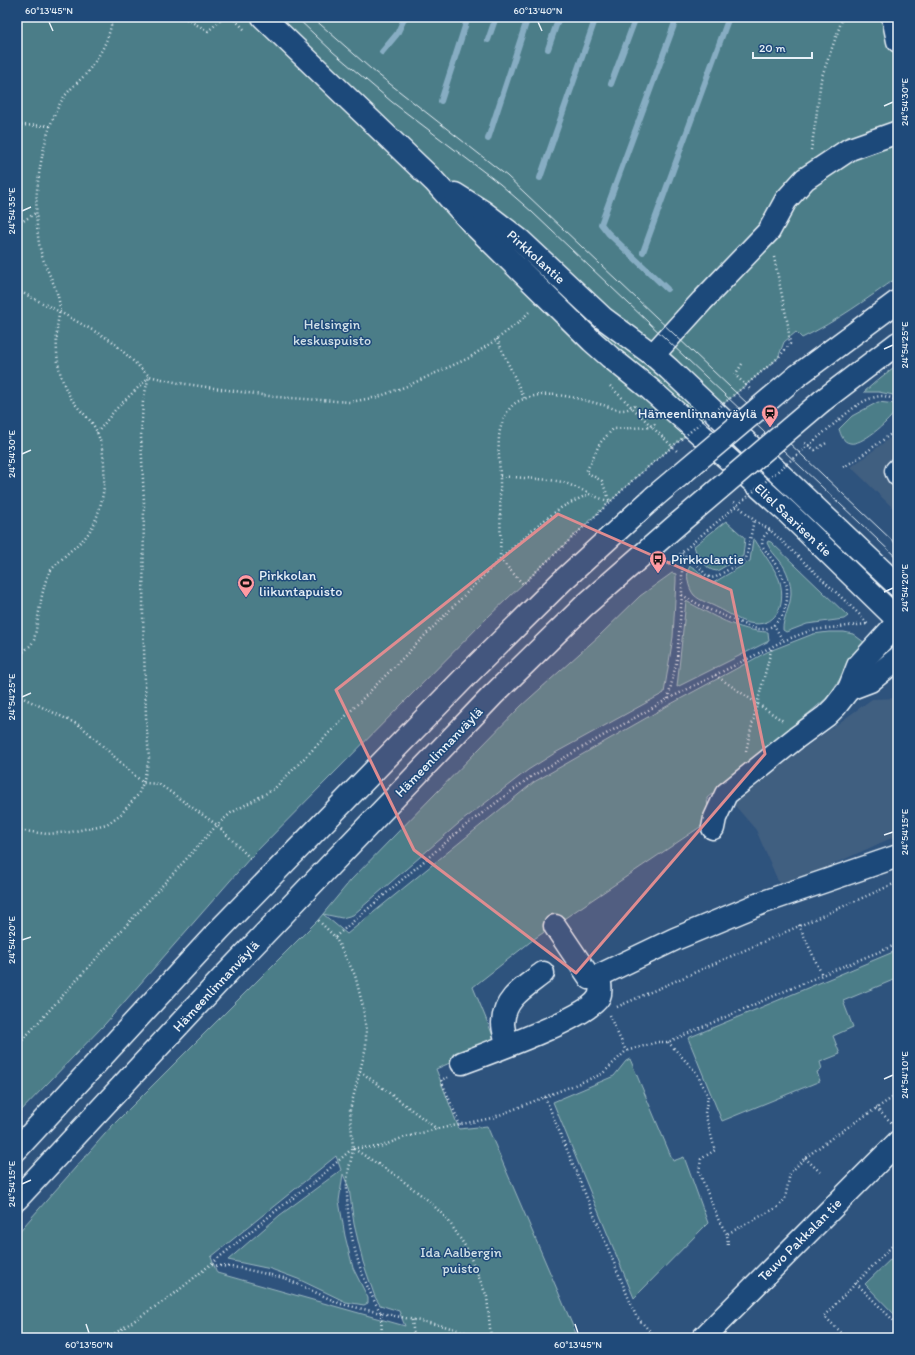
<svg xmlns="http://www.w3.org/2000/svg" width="915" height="1355" font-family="Itim,sans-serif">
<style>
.built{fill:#405e80}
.green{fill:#4c7d88;stroke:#9ab7c0;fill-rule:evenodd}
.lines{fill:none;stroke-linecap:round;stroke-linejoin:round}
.stream{stroke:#87adc3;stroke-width:6}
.minor-casing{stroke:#e8f1f8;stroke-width:25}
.major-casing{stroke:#e8f1f8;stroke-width:25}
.highway-casing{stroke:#e8f1f8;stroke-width:25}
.path{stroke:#e8f1f8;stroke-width:2.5;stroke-dasharray:1 3;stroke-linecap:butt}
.minor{stroke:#1f4a7a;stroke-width:22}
.major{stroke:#1f4a7a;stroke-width:22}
.highway{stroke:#1f4a7a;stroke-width:22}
.tram{stroke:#e8f1f8;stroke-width:1}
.highway-bridge-casing{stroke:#e8f1f8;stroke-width:25;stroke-linecap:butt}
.path-bridge{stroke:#e8f1f8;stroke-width:2.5;stroke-dasharray:1 3;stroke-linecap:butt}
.highway-bridge{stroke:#1f4a7a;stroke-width:22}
.marked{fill:#df8c90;fill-opacity:0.2;stroke:#df8c90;stroke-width:3;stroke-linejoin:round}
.ticks{fill:none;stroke:#e8f1f8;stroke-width:1.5}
.labels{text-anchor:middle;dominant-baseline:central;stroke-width:3;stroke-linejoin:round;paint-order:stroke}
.street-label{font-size:14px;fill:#e8f1f8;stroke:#1f4a7a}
.park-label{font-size:14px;fill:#d1e0e7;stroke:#1f4a7a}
.poi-label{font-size:14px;fill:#e8f1f8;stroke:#1f4a7a;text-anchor:start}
.neatline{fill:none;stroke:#e8f1f8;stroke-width:1.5}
.ticks-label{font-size:10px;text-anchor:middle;fill:#e8f1f8}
</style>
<rect width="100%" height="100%" fill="#2e537d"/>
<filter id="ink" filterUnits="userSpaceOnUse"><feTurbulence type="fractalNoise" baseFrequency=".025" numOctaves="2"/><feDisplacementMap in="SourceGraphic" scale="8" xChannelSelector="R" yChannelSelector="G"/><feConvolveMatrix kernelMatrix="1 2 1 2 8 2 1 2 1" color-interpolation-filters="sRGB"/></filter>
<g filter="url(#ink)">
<!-- built -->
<g class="built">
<path d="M898,432V513L851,467Z"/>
<path d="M898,698V835L781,888L756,830L731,801L872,699Z"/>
</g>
<!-- green -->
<g class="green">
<path d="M17,17H898V277C867,299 837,321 802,338L796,332L784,342L778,358L635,478L489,616L250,858L105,1024L17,1115Z"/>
<path d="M898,364V396L879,392H864L880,378Z"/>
<path d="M878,402L896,404C896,408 896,410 894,413C888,422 861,446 850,443C843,442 841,435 839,429L852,416Z"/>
<path d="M726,521L745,538L743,556L717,571C703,570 704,557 696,552L694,546Z"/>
<path d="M753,539L755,540C761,550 778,573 780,582C786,605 776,629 749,623C739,621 727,612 718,608C711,604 700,601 694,595C688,588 685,573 690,566C700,569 703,580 713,583L750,561Z"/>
<path d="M768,541L771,542L848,616L844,619L807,624L786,632L783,630C782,619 791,607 791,593C791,582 787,570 780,561C775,555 770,550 767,543Z"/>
<path d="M672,573L676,574V581L673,637L664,693L555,753L528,770L458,824L353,915L342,918L323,914L347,934L534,782L669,705L767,652L813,634L829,632H844L853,634L865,643L849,665L828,697L707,798L709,821L534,939L473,987L496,1043L436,1069L459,1129L487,1126L578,1338H17V1234L112,1126L318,920L351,880L521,706L599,636L640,596ZM336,1156L341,1170L280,1215L228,1260L271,1269L298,1279L346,1302L364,1305L368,1303V1298L353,1268L345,1236L339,1201L343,1174L349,1188L354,1224L363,1262L375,1297L380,1305L399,1311L405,1326L217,1273L211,1257Z"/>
<path d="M686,601C712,615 738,631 768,632L769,641L677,687Z"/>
<path d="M898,950V978L843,1001L853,1027L833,1036L840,1054L820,1062L822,1069L817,1072L820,1081L722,1121L688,1038Z"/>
<path d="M630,1059L673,1161L684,1157L708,1223L634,1298L553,1102L614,1076L626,1061Z"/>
<path d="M898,1252V1318L865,1284Z"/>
</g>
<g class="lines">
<!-- stream -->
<g class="stream">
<path d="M488,40L496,17"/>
<path d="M548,49L559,17"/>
<path d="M382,52L397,34L405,17"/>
<path d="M611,84L636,17"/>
<path d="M441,101L468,17"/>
<path d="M488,139L528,17"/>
<path d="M540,178L596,17"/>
<path d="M643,252L729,17"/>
<path d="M667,289L608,233L601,224L677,17"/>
</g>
<!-- minor casing -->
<g class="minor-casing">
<g id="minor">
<path d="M893,17L898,41"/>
<path d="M653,355L702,301L769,231L786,200L805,179L850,149L898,132"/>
<path d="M898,469L896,471L898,475"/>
<path d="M849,689L870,681L898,658"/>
<path d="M713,828L715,818L726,794L796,738L826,716L835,707L849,689L858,666L898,622"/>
<path d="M555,926L590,978L598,976L675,939L764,902L898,856"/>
<path d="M507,1045C506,1038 503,1030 503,1023C504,998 525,987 543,973"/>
<path d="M462,1063C488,1053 588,1018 599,997C602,990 600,982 598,976"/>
<path d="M703,1338L898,1142"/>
</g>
</g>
<!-- major casing -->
<g class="major-casing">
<g id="major">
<path d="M263,17L434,181L471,222L592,341L610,357L650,389L787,512L898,620"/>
<path d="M455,194L482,211L521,241L603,318L653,355L669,369L898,586"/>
</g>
</g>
<!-- highway casing -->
<g class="highway-casing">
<g id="highway">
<path d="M797,376L898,301"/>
<path d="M822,401L898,343"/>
<path d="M17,1149L220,929L469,673L561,582L654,497"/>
<path d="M17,1199L227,973L493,695L584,606L680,522"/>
</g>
</g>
<!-- path -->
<g class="path">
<path d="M183,17L208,31L225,17"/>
<path d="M232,17L246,31"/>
<path d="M17,125L51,126"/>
<path d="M811,150L816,119L821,79L843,17"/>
<path d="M17,225L37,212"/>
<path d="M774,257L788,325L790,344L778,358"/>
<path d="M17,290L60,312L112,341L149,376L179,383L276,397L350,402L378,397L407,386L469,358L497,339L518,323L531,310"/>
<path d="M497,339L524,398"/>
<path d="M742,364L735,375L750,389"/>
<path d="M610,386L677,451"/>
<path d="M840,419C852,409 865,397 882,396C887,396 893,399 898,401"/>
<path d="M97,433L115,410L149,377"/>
<path d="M805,443L815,450L828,442"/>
<path d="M843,467L854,461L898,429"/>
<path d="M500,476L550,480L563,482L589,493"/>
<path d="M635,478L610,502L589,494L562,507L538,525L500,559L523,584L610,502L602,481L586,472L600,443L613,429L651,427L657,422"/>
<path d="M734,502L754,520L770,530L860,615L869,626"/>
<path d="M770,530C765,535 760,539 763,547L779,569L787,586V600L783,615L774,625L783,641"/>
<path d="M682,553L696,563L706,575L711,578L716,577L746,559L754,520"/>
<path d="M668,565L698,538"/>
<path d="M682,595L703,607L750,627C759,630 766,630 774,625"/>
<path d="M17,657L31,645L34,640C38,622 41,589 49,573C52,568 58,563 63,558C70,550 81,543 87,535C97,522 102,503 104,486C105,466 104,441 92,423C89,419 85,415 81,411C73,402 67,393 63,382C57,366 56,348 57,331C57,320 61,313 59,301C56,285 47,272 42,256C36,237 35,202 38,182C41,156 49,119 64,97C70,89 78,82 85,75C98,59 111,38 112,17"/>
<path d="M715,675L783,721"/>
<path d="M17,695L81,726L143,783L159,784L217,825L250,858"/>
<path d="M668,699L677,659L682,595V553"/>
<path d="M746,751L757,704L772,647"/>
<path d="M17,830L47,834L71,832L107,824L121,814L138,795L143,783L149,759L146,716L143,615L144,502L141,437L143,401L149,376"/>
<path d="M799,925L822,975"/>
<path d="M335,937L465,826L532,776L668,699L783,641L812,630L867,624"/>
<path d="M617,1007L898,882"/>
<path d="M609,1015L626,1051"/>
<path d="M668,1042L696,1072L708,1096L705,1113L715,1150L701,1159L699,1172L719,1221L727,1234"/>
<path d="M17,1046L217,825L231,813L274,789L500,559C501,532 500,506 500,479C500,463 497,446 500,430C503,419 508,406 519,401C546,388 576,398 603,405C608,406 615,410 621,410C627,410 632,408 637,403"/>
<path d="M360,1071L437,1129"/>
<path d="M448,1077L441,1080L460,1125"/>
<path d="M545,1097L636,1316L656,1338"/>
<path d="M876,1108L892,1123"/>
<path d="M353,1148L380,1147L402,1138L437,1129L492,1118L602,1074L626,1051L658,1042H668L822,975L898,944"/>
<path d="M353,1149C351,1162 346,1176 347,1189C347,1231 359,1276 381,1313L444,1326L475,1335L479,1338"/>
<path d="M354,1149L394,1174L429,1201L448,1220L467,1249L487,1297L491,1338"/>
<path d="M805,1158L820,1172"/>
<path d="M728,1245L727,1234L778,1207L785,1199L790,1173L805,1158L833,1137L898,1094"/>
<path d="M212,1265L240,1268L284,1278L341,1304L381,1313L382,1338"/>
<path d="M856,1283L898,1325"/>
<path d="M412,1320L414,1338"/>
<path d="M108,1338L173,1295L277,1210L313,1183L353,1148L350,1110L366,1047V1031L363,1007L355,975L335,937L318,920"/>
<path d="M847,1338L824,1316L898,1240"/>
</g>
<!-- minor -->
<use href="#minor" class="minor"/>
<!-- major -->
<use href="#major" class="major"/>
<!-- highway -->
<use href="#highway" class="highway"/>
<!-- tram -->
<g class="tram">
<path d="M296,17L333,52L392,102L500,184L532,212L898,559"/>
<path d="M312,17L371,69L507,176L898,546"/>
</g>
<!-- highway-bridge casing -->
<g class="highway-bridge-casing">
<g id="highway-bridge">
<path d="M654,497L797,376"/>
<path d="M680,522L822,401"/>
</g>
</g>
<!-- path-bridge -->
<g class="path-bridge">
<path d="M635,478L778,358"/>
<path d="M698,538L840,419"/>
</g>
<!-- highway-bridge -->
<use href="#highway-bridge" class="highway-bridge"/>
</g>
</g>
<!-- marked area -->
<path class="marked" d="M558,514L731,590L765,754L576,973L414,850L336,690Z"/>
<!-- ticks -->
<path class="ticks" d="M49,22L53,31M538,22L542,31M884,106L893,102M22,211L31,207M884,349L893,345M22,454L31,450M884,592L893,588M22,697L31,693M884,835L893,832M22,940L31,937M884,1079L893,1075M22,1184L31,1180M86,1324L89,1333M575,1324L578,1333"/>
<!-- icons -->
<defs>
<g id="station-pin" transform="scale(0.9)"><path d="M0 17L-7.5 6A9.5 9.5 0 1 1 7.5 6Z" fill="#ff9aa2" stroke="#1f4a7a"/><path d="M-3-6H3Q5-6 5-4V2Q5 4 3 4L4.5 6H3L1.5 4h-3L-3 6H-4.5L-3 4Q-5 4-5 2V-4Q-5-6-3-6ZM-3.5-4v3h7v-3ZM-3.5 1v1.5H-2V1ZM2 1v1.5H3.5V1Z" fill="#111"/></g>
<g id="bus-pin" transform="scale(0.9)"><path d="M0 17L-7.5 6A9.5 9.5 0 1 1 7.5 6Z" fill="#ff9aa2" stroke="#1f4a7a"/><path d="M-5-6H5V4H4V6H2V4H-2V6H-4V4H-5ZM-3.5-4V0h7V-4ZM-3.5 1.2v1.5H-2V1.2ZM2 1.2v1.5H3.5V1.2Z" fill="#111"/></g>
<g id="stadium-pin" transform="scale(0.9)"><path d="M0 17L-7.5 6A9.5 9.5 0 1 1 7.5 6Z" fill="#ff9aa2" stroke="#1f4a7a"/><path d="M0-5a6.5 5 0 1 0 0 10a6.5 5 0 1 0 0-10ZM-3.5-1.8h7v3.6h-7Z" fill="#111"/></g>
</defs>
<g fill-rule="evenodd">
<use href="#station-pin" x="770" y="413"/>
<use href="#bus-pin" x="658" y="559"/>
<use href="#stadium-pin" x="246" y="583"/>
</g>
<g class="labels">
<!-- street labels -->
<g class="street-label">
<text transform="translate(536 257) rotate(42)">Pirkkolantie</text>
<text transform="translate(793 520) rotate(43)">Eliel Saarisen tie</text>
<text transform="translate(439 752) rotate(-46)">Hämeenlinnanväylä</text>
<text transform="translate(216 986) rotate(-47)">Hämeenlinnanväylä</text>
<text transform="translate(800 1240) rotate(-45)">Teuvo Pakkalan tie</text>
</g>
<!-- park labels -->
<g class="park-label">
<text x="332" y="324">Helsingin<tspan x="332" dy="16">keskuspuisto</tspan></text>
<text x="461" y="1252">Ida Aalbergin<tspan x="461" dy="16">puisto</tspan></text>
</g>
<!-- poi labels -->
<g class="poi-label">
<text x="757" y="413" text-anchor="end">Hämeenlinnanväylä</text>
<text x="671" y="559">Pirkkolantie</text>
<text x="259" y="575">Pirkkolan<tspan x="259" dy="16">liikuntapuisto</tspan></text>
</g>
</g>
<!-- margin -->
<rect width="915" height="1355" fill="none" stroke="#1f4a7a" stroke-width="44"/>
<!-- scale -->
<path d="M753 52v6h59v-6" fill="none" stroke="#e8f1f8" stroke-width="2"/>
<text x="759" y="52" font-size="12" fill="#e8f1f8" stroke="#1f4a7a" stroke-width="3" paint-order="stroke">20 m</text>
<rect x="22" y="22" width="871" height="1311" class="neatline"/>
<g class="ticks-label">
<text x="49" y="14">60°13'45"N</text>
<text x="538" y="14">60°13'40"N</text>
<text transform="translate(904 102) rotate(-90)" y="4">24°54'30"E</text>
<text transform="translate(11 211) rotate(-90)" y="4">24°54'35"E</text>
<text transform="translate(904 345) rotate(-90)" y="4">24°54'25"E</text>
<text transform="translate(11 454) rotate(-90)" y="4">24°54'30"E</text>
<text transform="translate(904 588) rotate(-90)" y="4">24°54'20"E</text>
<text transform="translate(11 697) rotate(-90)" y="4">24°54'25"E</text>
<text transform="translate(904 832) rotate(-90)" y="4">24°54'15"E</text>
<text transform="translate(11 940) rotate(-90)" y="4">24°54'20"E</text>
<text transform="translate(904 1075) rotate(-90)" y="4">24°54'10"E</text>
<text transform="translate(11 1184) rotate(-90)" y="4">24°54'15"E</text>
<text x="89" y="1348">60°13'50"N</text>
<text x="578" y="1348">60°13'45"N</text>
</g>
</svg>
